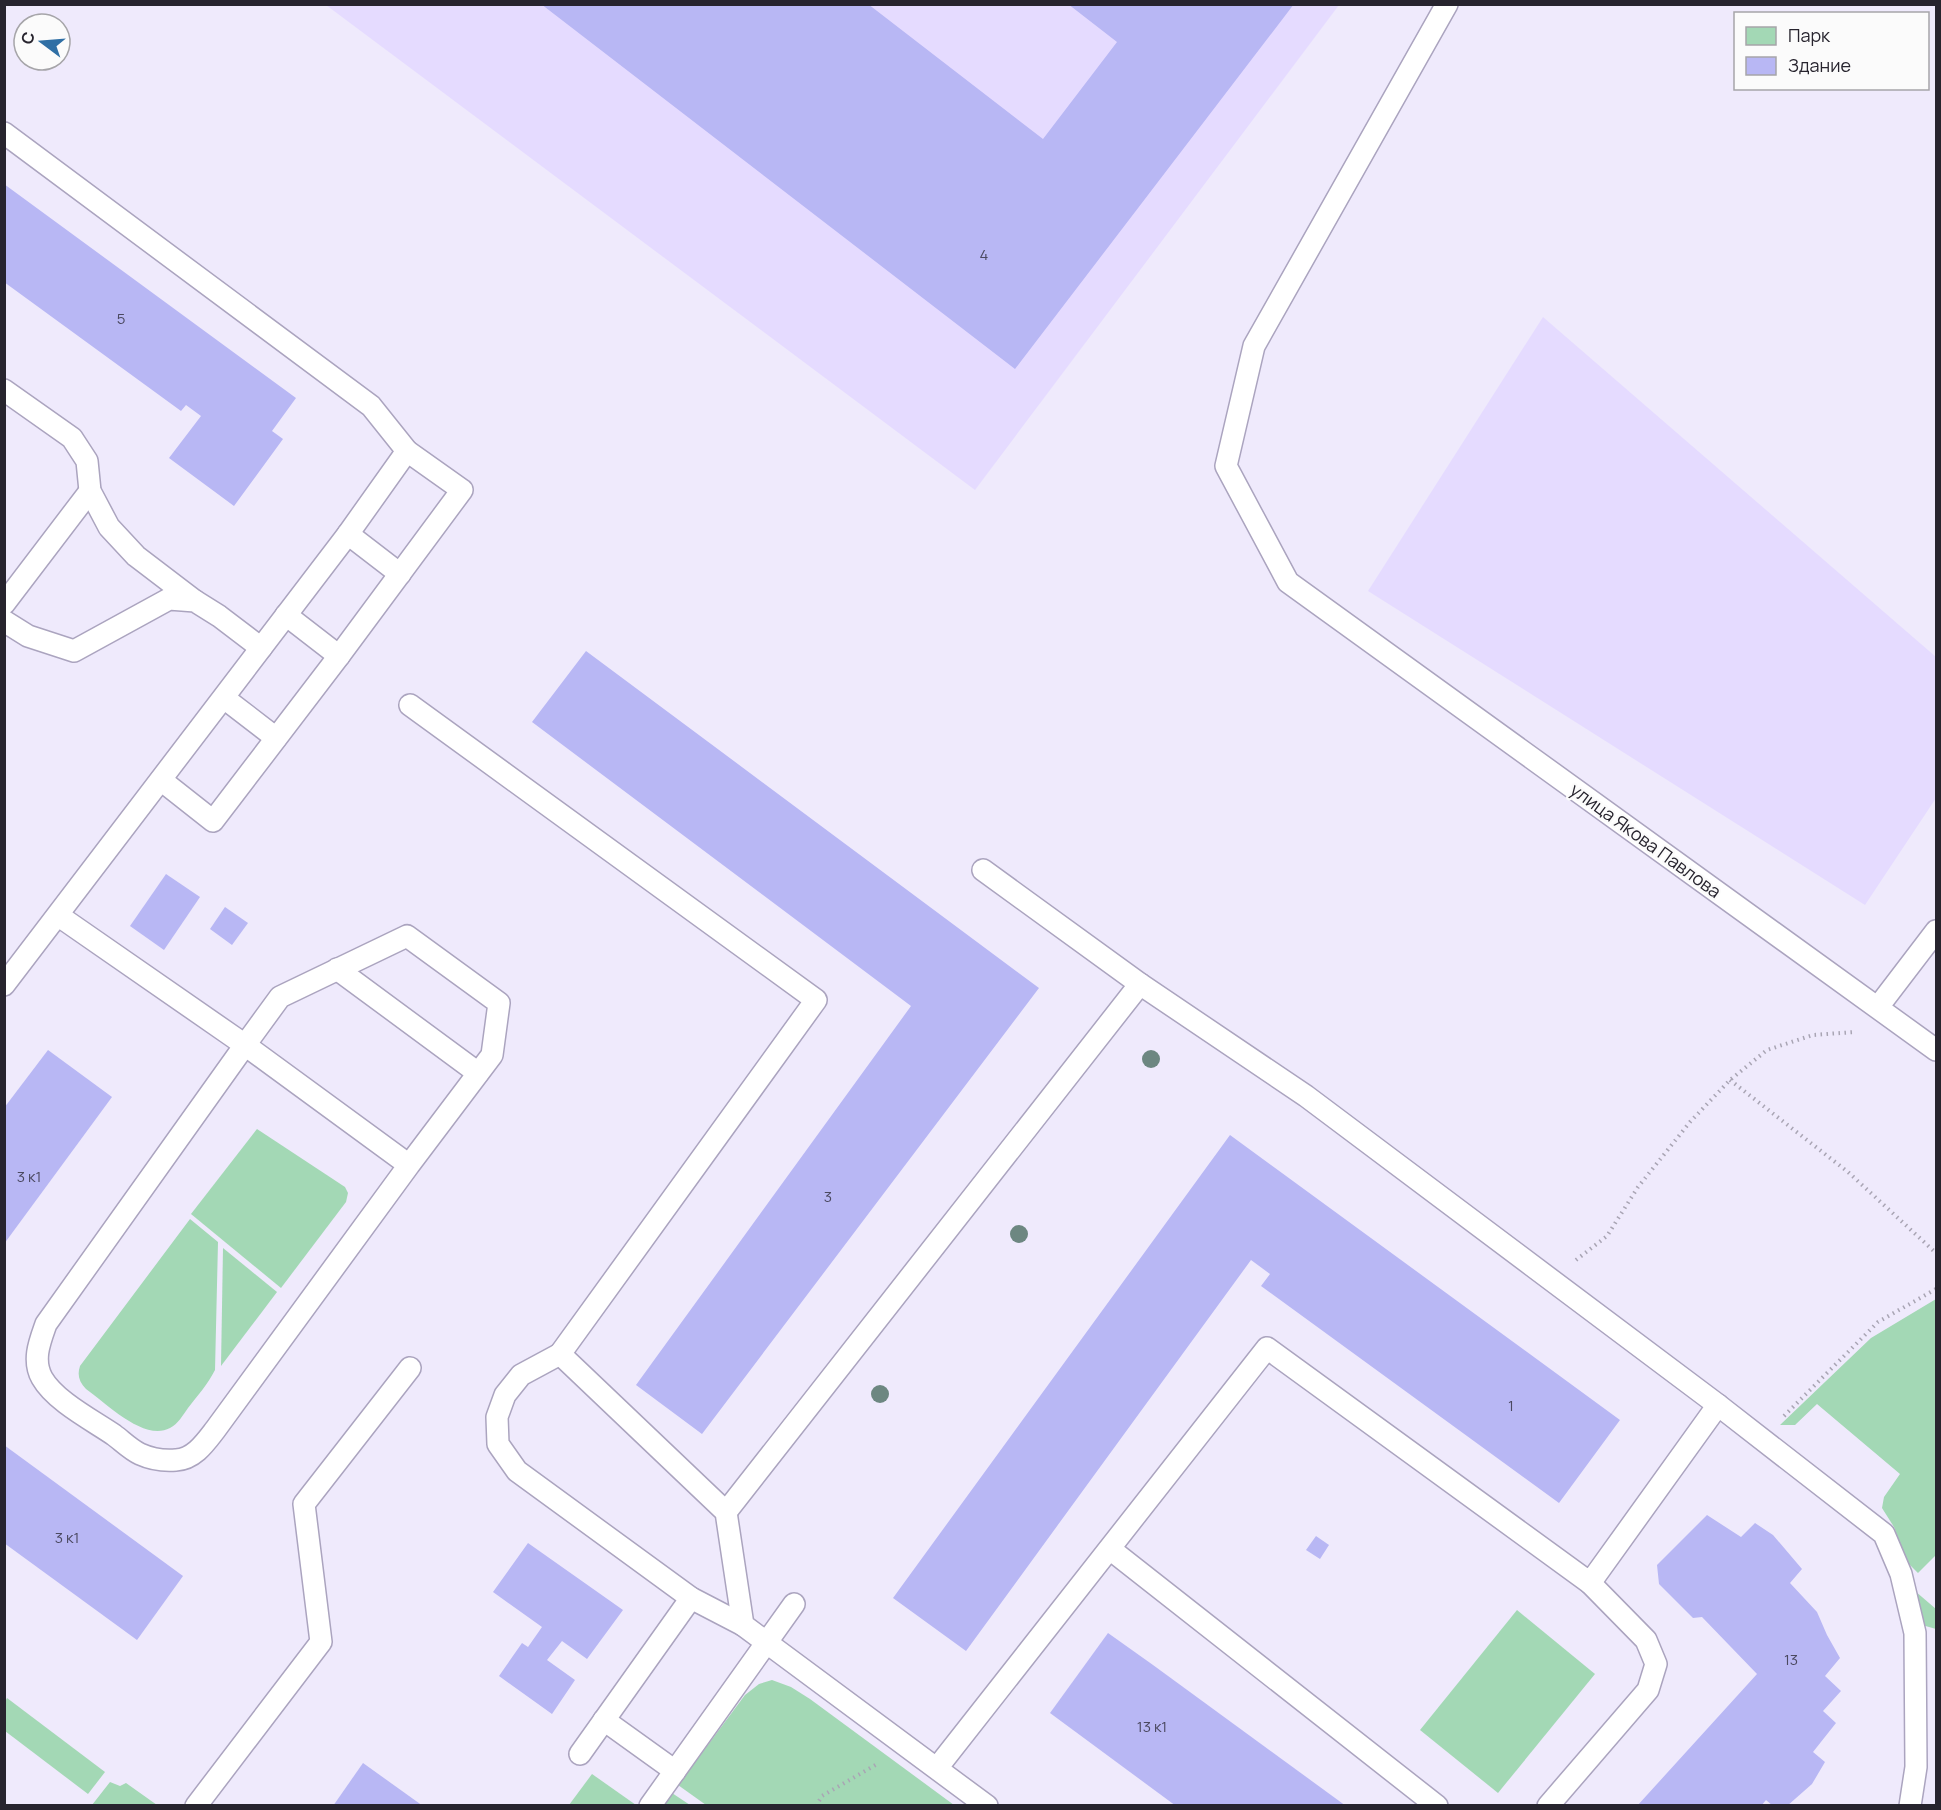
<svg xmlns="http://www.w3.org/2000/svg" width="1941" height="1810" font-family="Manrope,sans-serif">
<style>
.built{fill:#e5dbff}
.green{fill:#a3d8b5}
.building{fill:#b8b7f4}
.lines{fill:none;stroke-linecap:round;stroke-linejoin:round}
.service-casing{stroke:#aba4bf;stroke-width:24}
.path{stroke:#a9a5b4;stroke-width:4;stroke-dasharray:1.5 4.5;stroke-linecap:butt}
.service{stroke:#fff;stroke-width:21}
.tree{fill:#6d8781}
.labels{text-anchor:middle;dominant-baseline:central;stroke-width:4.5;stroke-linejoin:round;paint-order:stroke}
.number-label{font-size:15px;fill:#4b4960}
.street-label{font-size:18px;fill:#27242e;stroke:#fbfbfb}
</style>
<rect width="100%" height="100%" fill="#efeafc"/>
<!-- built -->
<g class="built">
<path d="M326,5H1339L975,490Z"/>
<path d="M1543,317L1936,657V798L1865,905L1368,591Z"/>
</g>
<!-- green -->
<g class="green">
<path d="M257,1129L345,1187L348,1193L346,1202L281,1288L191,1214Z"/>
<path d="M190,1219L218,1242L215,1370C208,1384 198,1395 188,1408C183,1415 178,1424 170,1428C144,1442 106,1403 86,1389C79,1382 77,1375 80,1366Z"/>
<path d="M223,1248L277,1292L221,1366Z"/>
<path d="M1936,1299V1555L1918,1573L1906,1561L1894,1527L1882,1508L1884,1497L1900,1474L1817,1404L1795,1425H1780L1871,1338Z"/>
<path d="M1915,1591L1936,1609V1629L1922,1625Z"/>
<path d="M1517,1610L1595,1674L1498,1793L1420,1730Z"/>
<path d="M772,1680L791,1687L810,1699L954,1805H706L678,1785L745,1695L759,1684Z"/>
<path d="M7,1698L105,1772L88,1794L5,1731V1702Z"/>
<path d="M592,1774L636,1805H569Z"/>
<path d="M110,1782L120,1786L126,1783L157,1805H92Z"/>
<path d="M669,1791L690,1805L658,1806Z"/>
</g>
<!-- building -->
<g class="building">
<path d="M541,4H868L1043,139L1117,42L1068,4H1294L1015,369Z"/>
<path d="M4,184L296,398L272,431L283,439L234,506L169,458L201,416L186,405L181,411L4,282Z"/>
<path d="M586,651L1039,988L702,1434L636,1385L911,1006L532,722Z"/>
<path d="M166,874L200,897L164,950L130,926Z"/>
<path d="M225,907L248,923L232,945L210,929Z"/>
<path d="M48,1050L112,1097L4,1244V1108Z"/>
<path d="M1230,1135L1620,1420L1559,1503L1261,1286L1270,1274L1251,1260L966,1651L893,1598Z"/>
<path d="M4,1445L183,1576L137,1640L4,1543Z"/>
<path d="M1707,1515L1741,1537L1755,1523L1773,1535L1802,1569L1790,1583L1817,1612L1827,1635L1840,1658L1825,1676L1841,1691L1823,1711L1836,1723L1813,1752L1825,1762L1812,1784L1787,1806H1773L1766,1800L1761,1806H1637L1757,1674L1702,1617L1693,1618L1659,1584L1657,1565Z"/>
<path d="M1316,1536L1329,1545L1320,1559L1306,1550Z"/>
<path d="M528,1543L623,1610L587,1659L562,1641L547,1660L575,1680L552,1714L499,1676L522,1643L528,1647L542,1627L493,1592Z"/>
<path d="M1108,1633L1153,1665L1346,1806H1176L1050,1713Z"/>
<path d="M363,1763L423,1806H333Z"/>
</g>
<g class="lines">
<!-- service casing -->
<g class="service-casing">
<g id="service">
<path d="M1447,4L1254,346L1226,466L1288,582L1936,1050"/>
<path d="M4,133L371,406L407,451L348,534L4,985"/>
<path d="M4,390L72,438L87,461L90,491L109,527L136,556L195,601"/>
<path d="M348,534L400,574"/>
<path d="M4,604L90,491"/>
<path d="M286,615L339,656"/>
<path d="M4,621L28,636L74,651L169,599L195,601L219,616L261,648"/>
<path d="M224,698L276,738"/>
<path d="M410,705L816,1000L560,1354L726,1512L743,1625L987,1806"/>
<path d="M161,780L213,821L339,656L462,490L407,451"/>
<path d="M983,870L1140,984L1306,1096L1718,1405L1884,1534L1901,1574L1915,1633L1916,1767L1910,1806"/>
<path d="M59,916L245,1045L46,1324C40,1341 32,1360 42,1378C55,1401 92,1420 114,1435C122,1441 131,1450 140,1454C151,1459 164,1461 176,1460C194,1459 205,1443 215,1430L409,1165L245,1045L280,997L407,936L499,1003L492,1055L409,1165"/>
<path d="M337,969L478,1073"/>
<path d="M1878,1007L1936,931"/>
<path d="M560,1354L521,1375L505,1395L497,1417L498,1444L517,1471L691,1598L743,1625"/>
<path d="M726,1512L1140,984"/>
<path d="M1110,1549L1437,1806"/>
<path d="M604,1720L675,1771"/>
<path d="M580,1754L691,1598"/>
<path d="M937,1768L1267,1348L1590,1583L1718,1405"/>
<path d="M196,1806L321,1642L304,1504L410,1368"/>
<path d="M650,1806L794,1604"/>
<path d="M1548,1806L1648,1690L1656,1664L1646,1640L1590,1583"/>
</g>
</g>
<!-- path -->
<g class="path">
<path d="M1730,1080L1848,1172L1936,1253"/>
<path d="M1576,1260L1607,1236L1638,1187L1690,1122L1730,1080L1767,1050L1813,1035L1855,1032"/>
<path d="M1784,1416L1878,1322L1936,1289"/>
<path d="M816,1806L822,1796L877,1764"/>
</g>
<!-- service -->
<use href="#service" class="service"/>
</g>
<!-- trees -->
<g class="tree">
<circle cx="1151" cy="1059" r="9"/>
<circle cx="1019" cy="1234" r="9"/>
<circle cx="880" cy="1394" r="9"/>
</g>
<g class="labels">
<!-- number labels -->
<g class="number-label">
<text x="984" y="254">4</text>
<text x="121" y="318">5</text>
<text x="29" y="1176">3 к1</text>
<text x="828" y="1196">3</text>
<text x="1511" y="1405">1</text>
<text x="67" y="1537">3 к1</text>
<text x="1791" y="1659">13</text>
<text x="1152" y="1726">13 к1</text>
</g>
<!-- street labels -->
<g class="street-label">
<text transform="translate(1646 840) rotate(36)">улица Якова Павлова</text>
</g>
</g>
<!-- border -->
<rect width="1941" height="1810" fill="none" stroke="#27242e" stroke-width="12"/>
<!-- legend -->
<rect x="1734" y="12" width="195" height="78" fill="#fbfbfb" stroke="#a6a5a9" stroke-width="1.5"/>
<rect x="1746" y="27" width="30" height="18" fill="#a3d8b5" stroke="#a6a5a9" stroke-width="1.5"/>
<text x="1788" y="42" font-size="18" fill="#27242e">Парк</text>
<rect x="1746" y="57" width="30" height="18" fill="#b8b7f4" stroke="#a6a5a9" stroke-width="1.5"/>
<text x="1788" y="72" font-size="18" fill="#27242e">Здание</text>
<!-- north arrow -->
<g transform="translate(42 42) rotate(286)"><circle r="28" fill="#fbfbfb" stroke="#a6a5a9" stroke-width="1.5"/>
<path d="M0-4.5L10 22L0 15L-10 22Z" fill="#2f6fa5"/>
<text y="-9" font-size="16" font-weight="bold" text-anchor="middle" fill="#27242e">С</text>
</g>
</svg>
